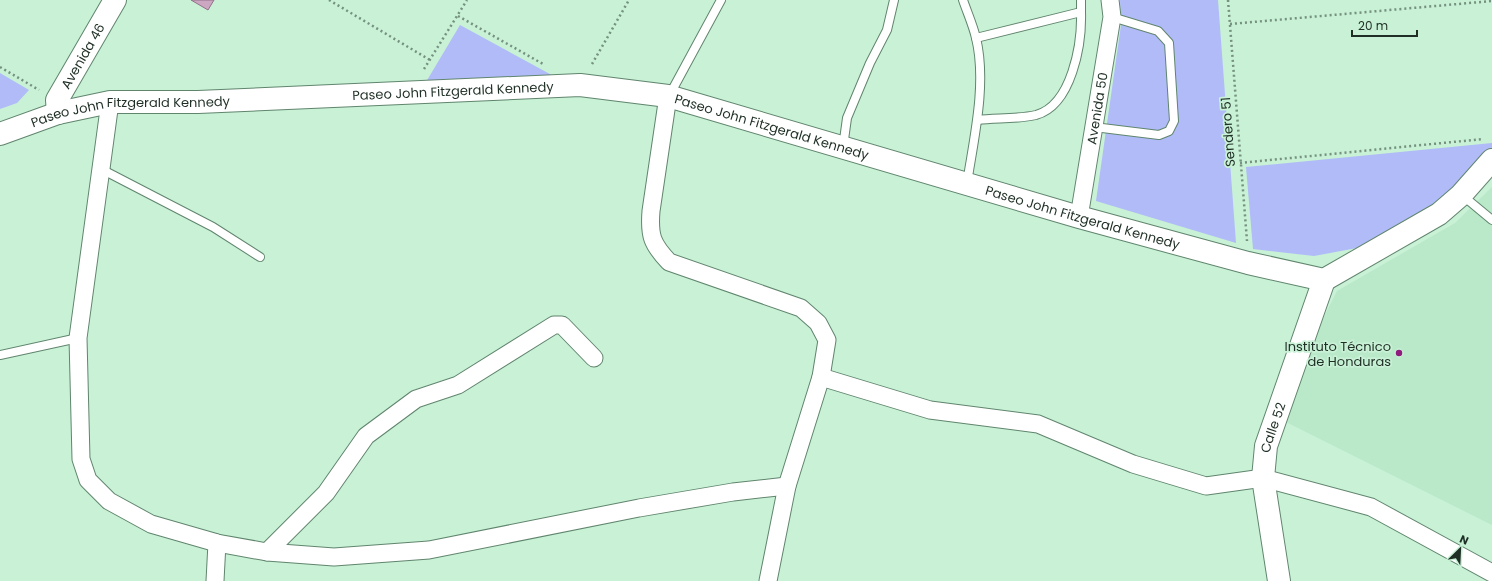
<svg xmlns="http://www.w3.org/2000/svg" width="1492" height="581" font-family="Poppins,sans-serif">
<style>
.built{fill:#b9e9c9}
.green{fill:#b0bbf8}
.building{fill:#cca7c2;stroke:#94718a}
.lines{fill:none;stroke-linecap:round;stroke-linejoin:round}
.lane-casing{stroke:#60856d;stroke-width:10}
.street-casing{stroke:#60856d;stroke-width:19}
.secondary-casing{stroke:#60856d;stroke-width:24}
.path{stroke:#75917f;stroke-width:2.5;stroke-dasharray:2 3;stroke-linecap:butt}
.lane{stroke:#fff;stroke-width:8}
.street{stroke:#fff;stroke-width:17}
.secondary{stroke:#fff;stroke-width:22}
.poi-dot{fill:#8f1c7c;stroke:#c8f1d6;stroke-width:1.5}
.labels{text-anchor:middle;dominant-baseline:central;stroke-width:3.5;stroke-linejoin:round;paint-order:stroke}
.street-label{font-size:13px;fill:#1f2f25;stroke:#c8f1d6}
.poi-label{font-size:13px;fill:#1f2f25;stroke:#c8f1d6;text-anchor:end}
</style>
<rect width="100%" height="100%" fill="#c8f1d6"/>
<!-- built -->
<path class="built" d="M1492,187V525L1274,416L1337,291L1455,223Z"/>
<!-- green -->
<g class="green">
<path d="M1120,0H1218L1236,243L1096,201L1121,25Z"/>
<path d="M460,25L559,79L426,82Z"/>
<path d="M0,73L29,90L17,103L0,109Z"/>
<path d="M1492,143V157L1430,211L1357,248L1314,256L1253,249L1246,167Z"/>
</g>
<!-- building -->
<path class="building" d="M191,0H214L208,10Z"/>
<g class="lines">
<!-- lane casing -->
<g class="lane-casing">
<g id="lane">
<path d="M963,0C967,12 973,25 976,38C987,83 974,138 967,183"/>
<path d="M976,38L1081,12V0"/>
<path d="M669,96L721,0"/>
<path d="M978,120C995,118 1019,119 1036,115C1072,105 1082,44 1081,12"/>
<path d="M1094,127L1159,135L1169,131L1174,121L1169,43L1158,31L1112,17"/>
<path d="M843,147L847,118L870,63L887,30L894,0"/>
<path d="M101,169L213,227L260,257"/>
<path d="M1462,195L1492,220"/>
<path d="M0,355L78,338"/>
</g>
</g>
<!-- street casing -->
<g class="street-casing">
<g id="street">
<path d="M668,96L651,211C649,236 652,244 669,262L801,308L818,323L827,340L821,377L787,486L768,581"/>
<path d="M110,102L78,338L81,459L88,480L109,501L151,524L217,543L267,552L334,557L429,550L639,508L733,492L787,486"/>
<path id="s1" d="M1079,217L1112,17L1110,0"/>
<path d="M821,377L930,410L1038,424L1133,464L1206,486L1263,478L1371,507L1492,573"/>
<path d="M267,552L326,493L366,436L416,399L458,385L554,325H562L594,358"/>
<path d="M215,581L217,543"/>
</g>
</g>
<!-- secondary casing -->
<g class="secondary-casing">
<g id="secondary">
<path id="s2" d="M58,113L57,100L115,0"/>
<path id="s3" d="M0,134L58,113L110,102H198L580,85L668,96L1079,217L1248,263L1324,280L1439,214L1461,195L1492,160"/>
<path id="s4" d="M1279,581L1263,478L1266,446L1324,280"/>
</g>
</g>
<!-- path -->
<g class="path">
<path d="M329,0L430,60"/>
<path d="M1228,0L1247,241"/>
<path d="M458,16L543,64"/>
<path d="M1230,24L1492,1"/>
<path d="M592,64L629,0"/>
<path d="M0,67L39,90"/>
<path d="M424,69L467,0"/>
<path d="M1240,163L1483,139"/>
</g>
<!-- lane -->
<use href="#lane" class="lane"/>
<!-- street -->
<use href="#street" class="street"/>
<!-- secondary -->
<use href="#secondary" class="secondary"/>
</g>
<!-- markers -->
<circle class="poi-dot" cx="1399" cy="353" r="4"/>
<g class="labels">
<!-- street labels -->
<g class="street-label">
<text stroke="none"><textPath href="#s2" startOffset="64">Avenida 46</textPath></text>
<text stroke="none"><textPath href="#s3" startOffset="458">Paseo John Fitzgerald Kennedy</textPath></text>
<text stroke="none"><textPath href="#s1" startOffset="110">Avenida 50</textPath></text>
<text stroke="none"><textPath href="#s3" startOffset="134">Paseo John Fitzgerald Kennedy</textPath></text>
<text stroke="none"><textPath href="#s3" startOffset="782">Paseo John Fitzgerald Kennedy</textPath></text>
<text transform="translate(1228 132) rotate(-94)">Sendero 51</text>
<text stroke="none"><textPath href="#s3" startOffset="1106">Paseo John Fitzgerald Kennedy</textPath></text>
<text stroke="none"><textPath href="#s4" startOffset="156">Calle 52</textPath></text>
</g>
<!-- poi labels -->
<g class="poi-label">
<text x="1391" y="346">Instituto Técnico<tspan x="1391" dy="15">de Honduras</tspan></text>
</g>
</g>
<!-- north arrow -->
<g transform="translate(1460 549) rotate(24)" stroke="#c8f1d6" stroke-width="3" paint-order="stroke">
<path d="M0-3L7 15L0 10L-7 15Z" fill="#1f2f25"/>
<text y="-6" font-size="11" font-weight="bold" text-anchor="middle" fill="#1f2f25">N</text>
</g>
<!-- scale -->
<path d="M1352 30v6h65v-6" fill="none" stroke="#1f2f25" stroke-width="2"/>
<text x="1358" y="30" font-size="12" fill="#1f2f25" stroke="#c8f1d6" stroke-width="3" paint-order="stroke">20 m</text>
</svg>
